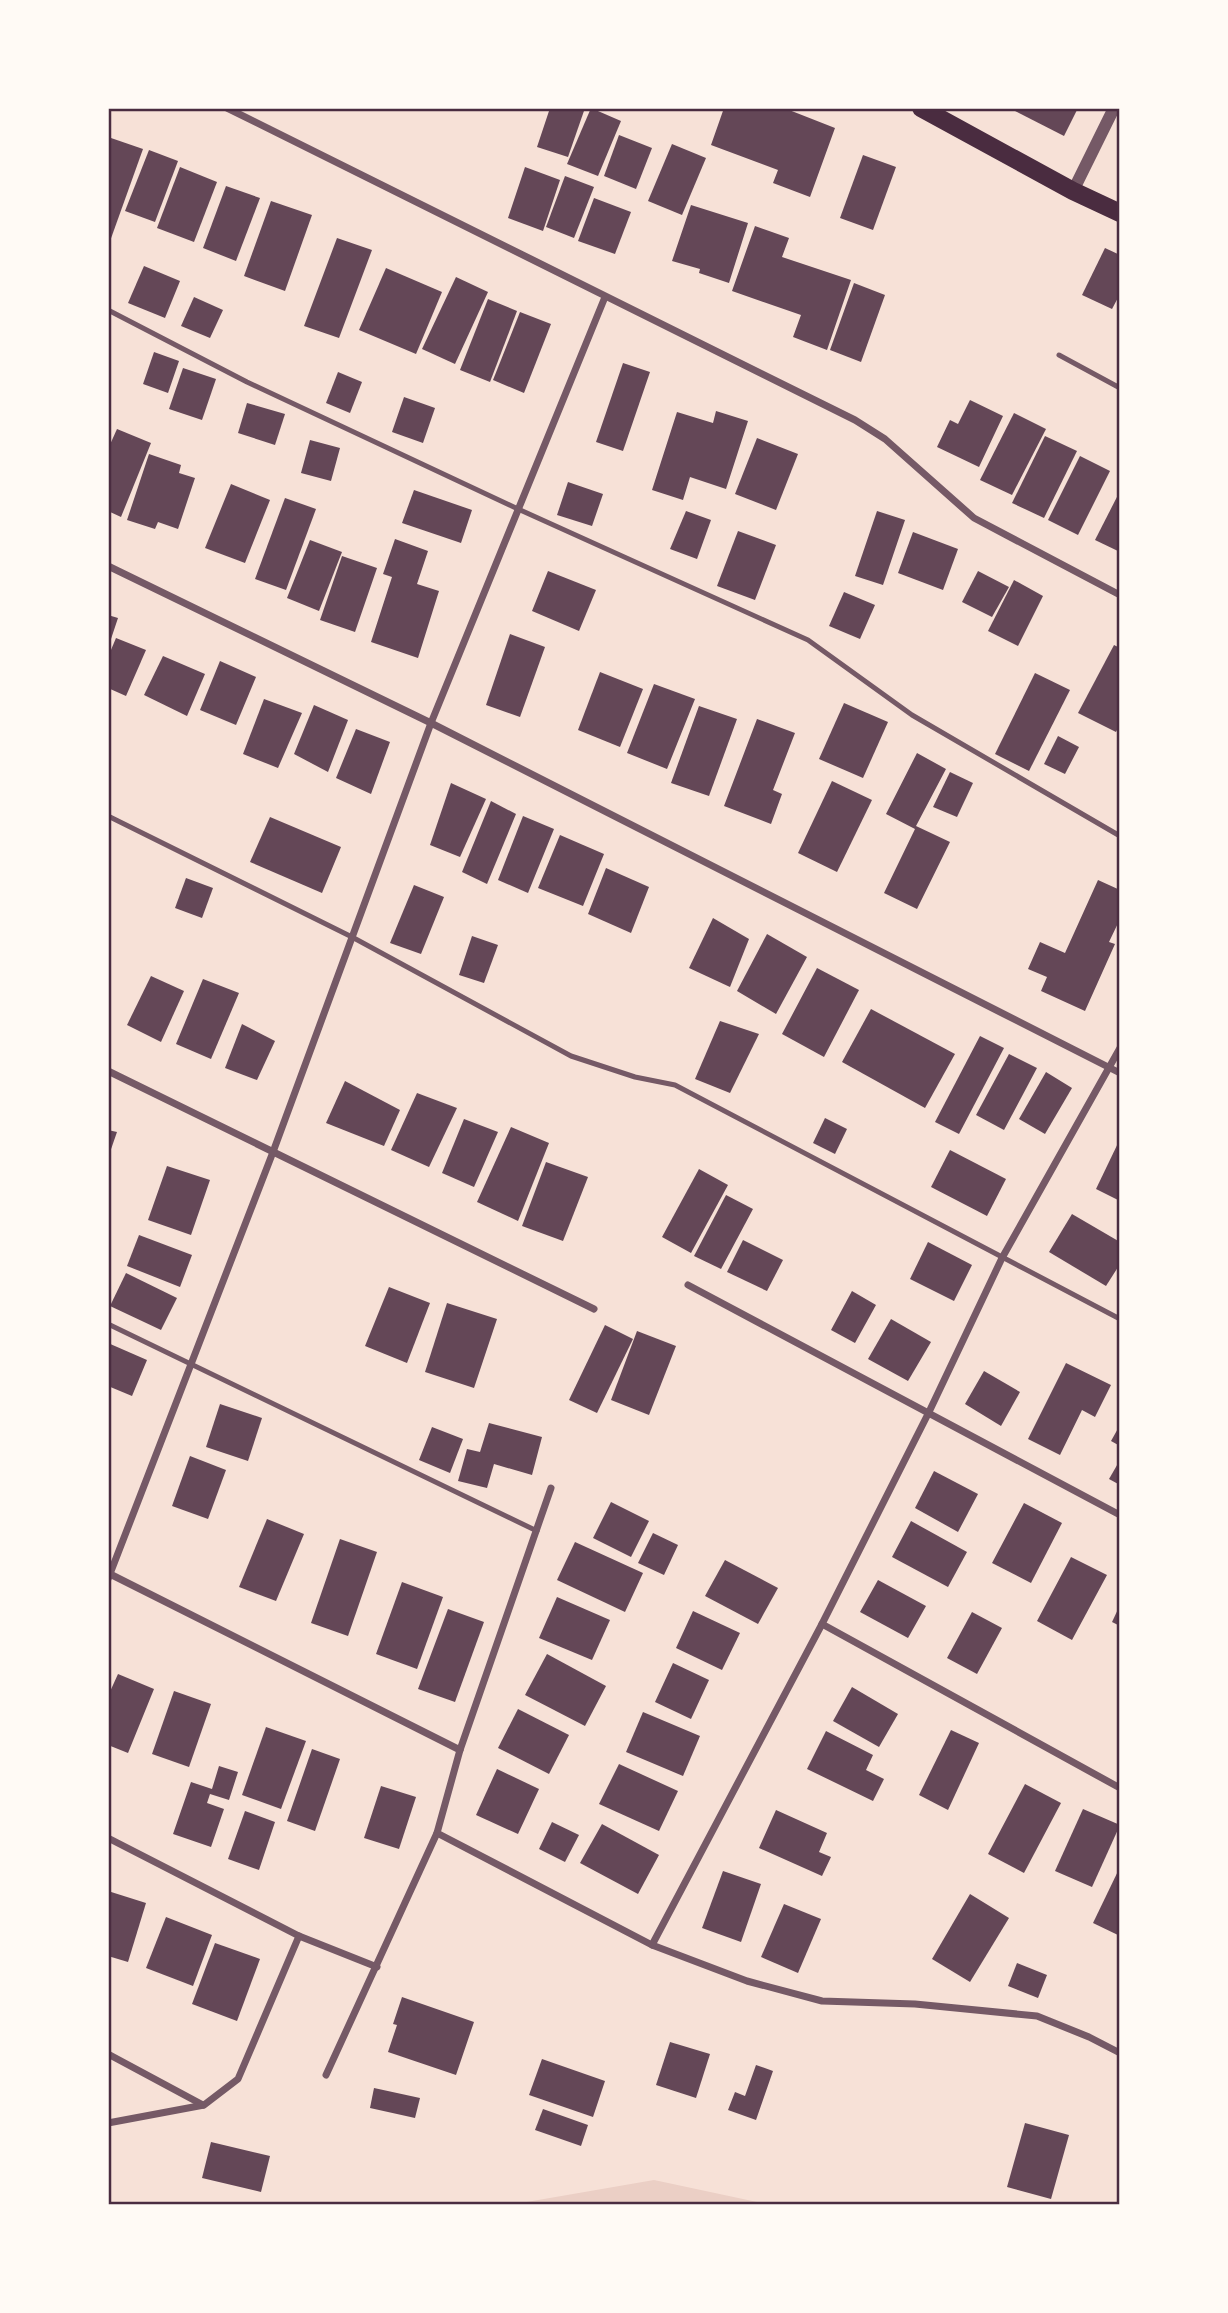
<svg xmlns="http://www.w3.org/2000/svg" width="1228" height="2313" font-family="Signika,sans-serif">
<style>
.green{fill:#ebcfc5}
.building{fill:#644757}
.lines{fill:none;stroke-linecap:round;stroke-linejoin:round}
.service{stroke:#755966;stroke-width:5}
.minor{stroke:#755966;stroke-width:7}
.tertiary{stroke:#755966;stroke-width:12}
.primary{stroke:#4a2c40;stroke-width:18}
.neatline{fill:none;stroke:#4a2c40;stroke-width:2.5}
</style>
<rect width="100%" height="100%" fill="#f7e1d7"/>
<!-- green -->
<path class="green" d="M654,2180L766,2204H515Z"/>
<!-- building -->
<g class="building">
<path d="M550,108H585L568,157L537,147Z"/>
<path d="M591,108L621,121L598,176L567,164Z"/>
<path d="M724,108H784L835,128L810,197L773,183L778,170L711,145Z"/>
<path d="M1009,108H1078L1064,136Z"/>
<path d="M619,135L652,148L636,189L604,176Z"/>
<path d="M111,138L143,149L109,244L108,146Z"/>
<path d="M672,144L706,158L682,215L648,201Z"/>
<path d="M149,150L178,161L155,222L125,211Z"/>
<path d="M863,155L896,167L873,230L840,218Z"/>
<path d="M180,167L217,182L194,242L157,228Z"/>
<path d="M525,167L560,180L543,231L508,218Z"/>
<path d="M565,176L594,187L574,238L546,227Z"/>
<path d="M226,186L260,198L236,261L203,248Z"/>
<path d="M594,198L631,212L615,254L578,241Z"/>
<path d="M271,201L312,215L285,291L244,276Z"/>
<path d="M691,205L748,223L729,283L699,273L700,269L672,261Z"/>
<path d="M755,226L789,238L782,257L851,280L827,350L793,337L801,315L732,291Z"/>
<path d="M337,238L372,250L339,338L304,326Z"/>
<path d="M1105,248L1120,255V294L1112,309L1082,295Z"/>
<path d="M144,266L180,281L165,318L128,303Z"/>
<path d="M386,268L442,292L416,354L359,330Z"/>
<path d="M456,277L488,292L455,364L422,349Z"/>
<path d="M854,283L885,295L861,362L830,350Z"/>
<path d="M194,297L223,310L210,338L181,326Z"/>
<path d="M488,299L517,311L490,382L460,370Z"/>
<path d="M520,312L551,324L524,393L493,380Z"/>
<path d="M154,352L179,361L168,393L143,384Z"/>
<path d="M623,363L650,372L623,451L596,442Z"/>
<path d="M183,368L216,379L202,420L169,409Z"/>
<path d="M338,372L362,382L350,413L326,403Z"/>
<path d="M404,397L435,408L423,443L392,432Z"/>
<path d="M970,400L1003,416L979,467L937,447L950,420L958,424Z"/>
<path d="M247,403L285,414L275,445L238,433Z"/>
<path d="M716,411L748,421L726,489L690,477L683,500L652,490L677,412L713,423Z"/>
<path d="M1014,413L1046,429L1012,495L980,480Z"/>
<path d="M117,429L151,443L121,517L108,511V449Z"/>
<path d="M1045,436L1077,451L1044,518L1012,503Z"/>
<path d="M757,438L798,454L776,510L735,494Z"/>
<path d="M310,440L340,448L331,481L301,473Z"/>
<path d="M149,454L181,465L179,473L195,478L178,529L158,522L155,529L127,520Z"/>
<path d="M1080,456L1110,471L1078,535L1048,520Z"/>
<path d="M568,482L603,494L592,526L557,515Z"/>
<path d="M231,484L270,500L245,563L205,548Z"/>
<path d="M414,490L472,510L461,543L402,523Z"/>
<path d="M1120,491V552L1095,540Z"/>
<path d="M285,498L316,509L286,590L255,579Z"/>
<path d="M686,511L711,520L697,559L670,549Z"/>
<path d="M877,511L905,520L883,585L855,576Z"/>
<path d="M738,531L776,545L755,600L717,586Z"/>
<path d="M913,532L958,549L943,590L898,573Z"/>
<path d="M395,539L428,551L417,584L439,591L418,658L371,642L392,577L383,574Z"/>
<path d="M310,540L342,552L319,611L287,598Z"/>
<path d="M342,556L377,568L355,632L320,620Z"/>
<path d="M548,571L596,590L579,631L532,611Z"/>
<path d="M978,571L1009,587L992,617L962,602Z"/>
<path d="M1014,580L1043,596L1018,646L988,631Z"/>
<path d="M844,592L875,605L860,639L829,626Z"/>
<path d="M108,615L118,618L109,645H108Z"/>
<path d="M510,634L545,647L520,717L486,705Z"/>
<path d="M116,638L146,650L126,696L108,688V657Z"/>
<path d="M1114,645L1120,648V724L1116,732L1078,713Z"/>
<path d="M163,656L205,674L187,716L144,695Z"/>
<path d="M220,661L256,677L236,725L200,710Z"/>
<path d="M600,672L643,689L620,747L578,730Z"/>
<path d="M1035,673L1070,690L1029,771L995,754Z"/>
<path d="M654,684L695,699L667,769L627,753Z"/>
<path d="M264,699L302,713L278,768L243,754Z"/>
<path d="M844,703L888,722L863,778L819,759Z"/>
<path d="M314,705L348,720L328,772L294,754Z"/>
<path d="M699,706L737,719L709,796L671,783Z"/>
<path d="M757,719L795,733L773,790L782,794L771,824L724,806Z"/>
<path d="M356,729L390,742L371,794L336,778Z"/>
<path d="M1058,736L1079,747L1065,774L1044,764Z"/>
<path d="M917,753L946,769L916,826L950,842L917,909L884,893L915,829L886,814Z"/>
<path d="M950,772L973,783L957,817L933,807Z"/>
<path d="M832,781L872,800L837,872L798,853Z"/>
<path d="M451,783L486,799L460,857L430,845Z"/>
<path d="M491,801L516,814L487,884L462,872Z"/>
<path d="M523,816L554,829L528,893L498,880Z"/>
<path d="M270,817L341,847L322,893L250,862Z"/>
<path d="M560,835L604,854L583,906L538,888Z"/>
<path d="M606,868L649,887L631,933L588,914Z"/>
<path d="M186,878L213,888L202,918L175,908Z"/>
<path d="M1098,880L1120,890V919L1109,942L1115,944L1085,1011L1041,991L1047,977L1028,969L1040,942L1065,953Z"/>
<path d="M414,885L444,897L421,954L390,943Z"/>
<path d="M713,918L749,939L730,987L689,968Z"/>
<path d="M767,934L807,957L776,1014L737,991Z"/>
<path d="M472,936L498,945L484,983L459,975Z"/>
<path d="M817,968L859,990L824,1057L782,1034Z"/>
<path d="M151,976L184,991L161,1042L127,1025Z"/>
<path d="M203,979L239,993L211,1059L176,1044Z"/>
<path d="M871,1009L955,1054L925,1108L842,1062Z"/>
<path d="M720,1021L759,1034L730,1093L695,1079Z"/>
<path d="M242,1024L275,1041L257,1080L225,1068Z"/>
<path d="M980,1036L1004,1048L959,1134L935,1122Z"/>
<path d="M1009,1054L1037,1068L1004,1130L976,1115Z"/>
<path d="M1046,1072L1072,1088L1045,1134L1019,1119Z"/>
<path d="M345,1081L400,1110L384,1146L326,1123Z"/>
<path d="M417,1093L457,1108L429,1167L391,1150Z"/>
<path d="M825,1118L847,1129L835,1154L813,1143Z"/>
<path d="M464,1119L498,1132L474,1187L442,1173Z"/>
<path d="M511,1127L549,1143L518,1221L477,1202Z"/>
<path d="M108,1130L117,1132L109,1155H108Z"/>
<path d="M1120,1139V1201L1096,1189Z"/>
<path d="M950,1150L1006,1179L987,1216L931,1187Z"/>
<path d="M546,1162L588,1177L563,1241L522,1226Z"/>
<path d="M167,1166L210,1180L191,1235L148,1220Z"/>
<path d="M699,1169L728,1185L691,1253L662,1237Z"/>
<path d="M726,1195L753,1209L721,1269L694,1256Z"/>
<path d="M1072,1214L1120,1242V1264L1106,1286L1049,1252Z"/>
<path d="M139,1235L192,1255L180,1287L127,1266Z"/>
<path d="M743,1240L783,1260L767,1291L727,1272Z"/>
<path d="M928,1242L972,1265L954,1301L910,1279Z"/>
<path d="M126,1273L177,1298L161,1330L110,1306Z"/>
<path d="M389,1287L430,1303L407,1363L365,1346Z"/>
<path d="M852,1291L876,1305L855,1343L831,1330Z"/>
<path d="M447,1303L497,1319L474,1388L425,1372Z"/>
<path d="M891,1319L931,1342L908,1381L868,1359Z"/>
<path d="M605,1325L633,1339L597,1413L569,1400Z"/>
<path d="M637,1331L676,1346L649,1415L611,1400Z"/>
<path d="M108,1343L147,1360L132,1396L108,1386Z"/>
<path d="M1066,1363L1111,1385L1095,1417L1082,1410L1060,1455L1028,1439Z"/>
<path d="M984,1371L1020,1392L1001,1426L965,1404Z"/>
<path d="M220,1404L262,1418L248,1461L206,1447Z"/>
<path d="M489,1423L542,1437L532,1475L494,1464L487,1488L458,1481L467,1449L480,1452Z"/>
<path d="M1120,1425V1446L1111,1441Z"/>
<path d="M432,1427L463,1439L450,1473L419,1460Z"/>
<path d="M190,1456L226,1470L208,1519L172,1506Z"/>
<path d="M1120,1460V1485L1109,1479Z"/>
<path d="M934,1471L978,1494L958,1532L915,1508Z"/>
<path d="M611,1502L649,1521L631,1557L593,1538Z"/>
<path d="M1024,1503L1062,1523L1031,1583L992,1563Z"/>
<path d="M267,1519L304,1534L276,1601L239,1587Z"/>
<path d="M911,1521L967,1552L948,1587L892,1557Z"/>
<path d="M653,1533L678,1545L664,1575L638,1563Z"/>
<path d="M340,1539L377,1552L348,1636L311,1623Z"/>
<path d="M575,1542L643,1573L625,1612L557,1580Z"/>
<path d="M1071,1557L1107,1575L1072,1640L1037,1621Z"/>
<path d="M725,1560L778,1588L758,1624L705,1596Z"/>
<path d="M878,1580L926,1606L908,1638L860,1612Z"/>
<path d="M402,1582L443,1597L417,1669L376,1654Z"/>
<path d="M557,1597L610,1620L592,1660L539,1638Z"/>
<path d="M1120,1605V1626L1112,1622Z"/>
<path d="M448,1609L484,1622L455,1702L418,1689Z"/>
<path d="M693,1611L740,1633L722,1670L676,1648Z"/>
<path d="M972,1612L1002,1628L977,1674L947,1658Z"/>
<path d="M547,1654L606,1686L585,1726L525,1695Z"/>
<path d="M673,1663L709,1680L691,1719L655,1702Z"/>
<path d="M118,1674L154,1689L128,1753L108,1745V1696Z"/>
<path d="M852,1687L898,1714L879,1747L833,1721Z"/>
<path d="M174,1691L211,1704L189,1767L152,1754Z"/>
<path d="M518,1709L569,1735L549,1774L498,1748Z"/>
<path d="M643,1712L700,1736L683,1776L626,1752Z"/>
<path d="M266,1727L306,1741L281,1809L242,1795Z"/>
<path d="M951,1730L979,1743L948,1810L919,1795Z"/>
<path d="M826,1731L873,1755L866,1770L884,1779L873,1801L807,1769Z"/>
<path d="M312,1749L340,1759L315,1831L287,1821Z"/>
<path d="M619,1764L678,1791L659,1831L599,1804Z"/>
<path d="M219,1766L238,1772L229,1800L210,1794L207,1803L224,1809L211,1847L173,1834L191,1782L212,1789Z"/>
<path d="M497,1769L539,1789L518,1834L476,1815Z"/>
<path d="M1025,1784L1061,1803L1024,1873L988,1854Z"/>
<path d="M381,1786L416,1797L399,1849L364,1838Z"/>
<path d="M1083,1809L1120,1825L1092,1887L1055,1871Z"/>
<path d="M776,1810L827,1833L819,1852L831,1857L822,1876L759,1848Z"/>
<path d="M245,1811L275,1822L259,1870L228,1859Z"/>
<path d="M552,1822L579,1835L565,1862L539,1849Z"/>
<path d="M602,1824L659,1855L638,1894L580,1863Z"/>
<path d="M1120,1867V1936L1093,1923Z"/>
<path d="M723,1871L761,1884L741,1942L702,1928Z"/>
<path d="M108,1891L146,1903L128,1962L108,1956Z"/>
<path d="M970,1894L1009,1918L970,1982L932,1959Z"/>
<path d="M784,1904L821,1919L798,1973L761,1957Z"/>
<path d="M166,1917L212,1935L193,1986L146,1968Z"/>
<path d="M215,1943L260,1959L237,2021L192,2004Z"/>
<path d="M1017,1963L1047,1975L1038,1998L1008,1986Z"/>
<path d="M402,1997L474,2022L456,2075L388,2052L397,2025L393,2024Z"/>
<path d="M670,2042L710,2054L696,2098L656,2085Z"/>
<path d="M542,2059L605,2081L593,2117L529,2095Z"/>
<path d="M756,2065L773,2071L756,2120L728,2110L735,2092L745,2096Z"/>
<path d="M374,2088L420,2098L415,2118L370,2108Z"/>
<path d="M543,2109L588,2125L581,2146L535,2130Z"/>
<path d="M1025,2123L1069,2135L1051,2199L1007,2187Z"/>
<path d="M211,2142L270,2156L261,2192L202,2178Z"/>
</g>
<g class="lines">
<!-- service -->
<g class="service">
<path d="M108,310L247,382L518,509L808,640L912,715L1120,836"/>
<path d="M1059,355L1120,388"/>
<path d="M108,816L352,937L571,1056L635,1077L675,1085L1120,1319"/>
<path d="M108,1324L537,1531"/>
</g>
<!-- minor -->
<g class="minor">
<path d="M227,108L855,420L885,439L974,518L1120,595"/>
<path d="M108,566L431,723L1120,1073"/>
<path d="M108,1071L594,1309"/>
<path d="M688,1285L1120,1515"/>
<path d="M108,1573L460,1750"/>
<path d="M108,1579L273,1152L431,723L605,297"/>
<path d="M822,1624L1120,1788"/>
<path d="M437,1833L652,1945L747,1981L822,2001L915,2004L1037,2016L1089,2037L1120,2053"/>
<path d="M108,1838L299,1936L377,1967"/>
<path d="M652,1945L822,1624L929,1412L1002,1258L1120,1048"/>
<path d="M108,2054L203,2105"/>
<path d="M326,2075L437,1833L460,1750L551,1488"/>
<path d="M108,2123L204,2105L238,2079L299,1936"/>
</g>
<!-- tertiary -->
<path class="tertiary" d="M1073,191L1114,108"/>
<!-- primary -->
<path class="primary" d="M921,108L1073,191L1120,213"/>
</g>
<!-- border -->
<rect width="1228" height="2313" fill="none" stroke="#fffaf5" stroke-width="220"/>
<rect x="110" y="110" width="1008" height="2093" class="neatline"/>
</svg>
